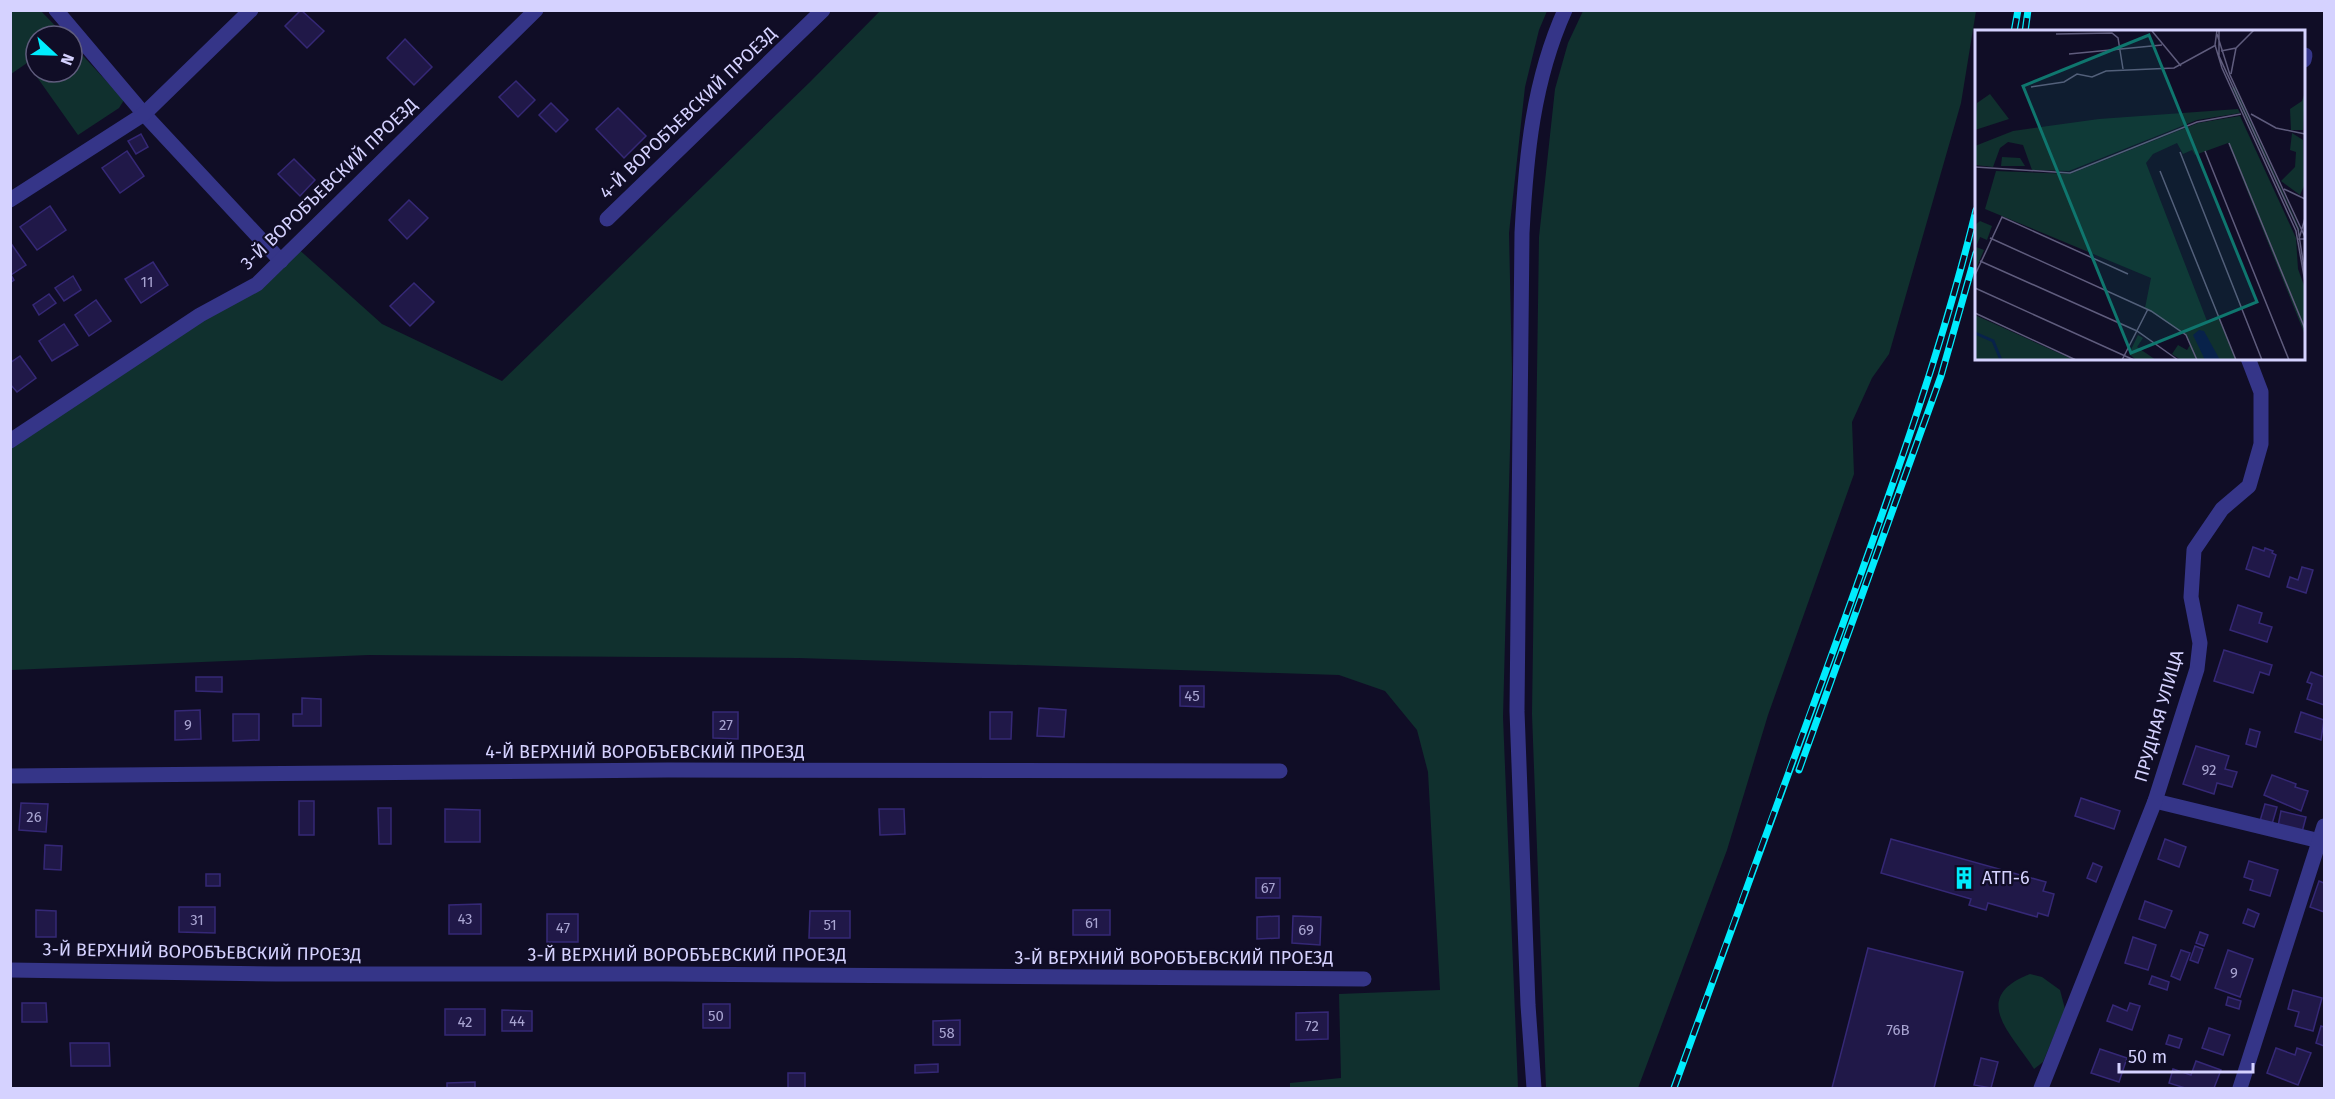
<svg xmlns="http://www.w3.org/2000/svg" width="2335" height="1099" font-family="'Fira Sans',sans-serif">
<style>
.green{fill:#10302e}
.building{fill:#201848;stroke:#352876;stroke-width:1.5}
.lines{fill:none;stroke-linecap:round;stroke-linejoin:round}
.minor{stroke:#353588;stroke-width:15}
.tertiary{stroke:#353588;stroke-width:15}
.rail-casing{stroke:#00ecfd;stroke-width:7}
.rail{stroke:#100d26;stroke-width:4.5;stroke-dasharray:14;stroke-linecap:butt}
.labels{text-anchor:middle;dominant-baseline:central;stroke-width:4.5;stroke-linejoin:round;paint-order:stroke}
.number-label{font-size:15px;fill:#a8a4d1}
.street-label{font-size:18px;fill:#d5d2ff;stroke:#100d26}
.poi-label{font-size:18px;fill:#d5d2ff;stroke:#100d26;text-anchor:start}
.inset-river{fill:none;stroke:#08224a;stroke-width:3}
.inset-road{fill:none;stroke:#5f5c7d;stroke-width:1.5}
.view{fill:#0f766e;fill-opacity:0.15;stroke:#0f766e;stroke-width:3}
.inset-edge{fill:none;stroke:#d5d2ff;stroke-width:3}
</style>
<rect width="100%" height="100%" fill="#100d26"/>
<!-- green -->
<g class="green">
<path d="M11,11H41L65,36H36V72H72V44L124,100L119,108L78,135L27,63L11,74Z"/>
<path d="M880,11H1547L1539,30L1525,87L1509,233L1512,372L1503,717L1518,1088H1290V1083L1341,1078L1339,994L1440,990L1428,772L1417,730L1385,691L1339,675L799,658L368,655L11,670V441L257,284L295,246L382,324L502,381L810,82Z"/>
<path d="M1583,11H1976L1961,103L1889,354L1872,378L1852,422L1854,474L1768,715L1727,850L1638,1088H1546L1532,714L1539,237L1555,89L1568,43Z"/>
<path d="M2030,974L2042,977L2060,990L2065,1009L2043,1062L2034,1069C2013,1035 1968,998 2030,974Z"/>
</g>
<!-- building -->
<g class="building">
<path d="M301,10L324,31L307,48L285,26Z"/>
<path d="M405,39L432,67L414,85L387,58Z"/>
<path d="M516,81L535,100L518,117L499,97Z"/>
<path d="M551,103L568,120L556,132L539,115Z"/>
<path d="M618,108L646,136L624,158L596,129Z"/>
<path d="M141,134L148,147L136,154L128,141Z"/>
<path d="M127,151L144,176L120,193L102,168Z"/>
<path d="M294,159L315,180L300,196L278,174Z"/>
<path d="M409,200L428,218L407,239L389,220Z"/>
<path d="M50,206L66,230L37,250L20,227Z"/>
<path d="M10,242L26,265L11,275L14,280L10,283Z"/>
<path d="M153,262L168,285L141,303L125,279Z"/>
<path d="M73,276L81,290L64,301L55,288Z"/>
<path d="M414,283L434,302L410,326L390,306Z"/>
<path d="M49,294L56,303L39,315L33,305Z"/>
<path d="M96,300L111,321L89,336L75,315Z"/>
<path d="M64,324L78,345L52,361L39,341Z"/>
<path d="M20,356L36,378L17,392L10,384V363Z"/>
<path d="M2253,547L2264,551L2265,548L2273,551L2272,553L2276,555L2269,577L2246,569Z"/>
<path d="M2302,567L2313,570L2306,593L2287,587L2290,577L2298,580Z"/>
<path d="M2238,605L2262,613L2259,623L2272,627L2267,642L2230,630Z"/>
<path d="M2224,650L2272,665L2269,675L2260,672L2253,693L2214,681Z"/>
<path d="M2311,672L2324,677V705L2307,699L2312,684L2307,682Z"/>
<path d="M196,677H222V692L196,691Z"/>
<path d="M1180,686H1204V707L1180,706Z"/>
<path d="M302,698L321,699V726H293V714H302Z"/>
<path d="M1039,708L1066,710L1064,737L1037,736Z"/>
<path d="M200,710L201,739L175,740V711Z"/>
<path d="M713,712H738V739L713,738Z"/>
<path d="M990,712H1012L1011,739H990Z"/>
<path d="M2301,712L2324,720L2321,740L2295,732Z"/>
<path d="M233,714H259V740L233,741Z"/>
<path d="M2250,729L2260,732L2256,747L2246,744Z"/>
<path d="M2196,746L2229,756L2225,769L2237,772L2232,787L2217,783L2214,794L2183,784Z"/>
<path d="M2272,775L2296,784L2295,787L2308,791L2301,811L2264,795Z"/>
<path d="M2081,798L2120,811L2114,829L2075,816Z"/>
<rect x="299" y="801" width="15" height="34"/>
<path d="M21,803L48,804L46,832L19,830Z"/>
<path d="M2265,804L2277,807L2272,824L2260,821Z"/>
<path d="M378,808H391V844H379Z"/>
<path d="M445,809L480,810V842H445Z"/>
<path d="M879,809H904L905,834L880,835Z"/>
<path d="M2281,811L2306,817L2302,832L2278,826Z"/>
<path d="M1891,839L2046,882L2043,891L2054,894L2048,916L2038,913L2037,917L1988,903L1986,910L1969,905L1971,899L1881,873Z"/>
<path d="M2165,839L2186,847L2179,867L2158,859Z"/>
<path d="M45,845L62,846L61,870L44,869Z"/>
<path d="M2249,861L2278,870L2270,896L2250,890L2253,880L2244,877Z"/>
<path d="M2093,863L2102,867L2096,882L2087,878Z"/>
<rect x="206" y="874" width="14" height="12"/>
<rect x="1256" y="878" width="24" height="20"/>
<path d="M2319,881L2324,883V912L2310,907Z"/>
<path d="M2145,901L2172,911L2165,928L2139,919Z"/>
<path d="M481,904V934H449V905Z"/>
<path d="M179,907H215V933L179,932Z"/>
<path d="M2248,909L2259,914L2254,927L2243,923Z"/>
<path d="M36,910L56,911V937H36Z"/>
<rect x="1073" y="910" width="37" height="25"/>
<path d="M810,911H850V938H809Z"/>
<rect x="547" y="914" width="31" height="28"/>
<path d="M1279,916V938L1257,939V917Z"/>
<path d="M1293,916L1321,917L1320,945L1292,943Z"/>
<path d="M2200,932L2208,935L2204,946L2196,943Z"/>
<path d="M2133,937L2156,945L2148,970L2125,963Z"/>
<path d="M2195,946L2203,949L2198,963L2190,960Z"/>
<path d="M1868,948L1963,972L1934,1088H1832Z"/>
<path d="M2181,950L2190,953L2180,980L2171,976Z"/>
<path d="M2228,950L2253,959L2240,997L2215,988Z"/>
<path d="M2152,976L2169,982L2167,990L2149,984Z"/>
<path d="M2293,990L2322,998L2313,1031L2295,1026L2299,1012L2288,1009Z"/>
<path d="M2228,997L2241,1001L2239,1009L2226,1005Z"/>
<path d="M22,1003H46L47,1022H22Z"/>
<path d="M2130,1003L2140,1006L2132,1030L2107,1021L2113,1005L2127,1011Z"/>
<rect x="703" y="1004" width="27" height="24"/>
<rect x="445" y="1009" width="40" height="26"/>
<path d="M502,1010L532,1011V1031H502Z"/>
<path d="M1328,1012V1039L1296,1040V1013Z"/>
<path d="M960,1020V1045H933V1021Z"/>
<path d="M2321,1026L2324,1027V1046L2316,1043Z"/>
<path d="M2209,1028L2230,1035L2223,1055L2202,1048Z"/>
<path d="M2169,1035L2182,1039L2179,1048L2166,1044Z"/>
<path d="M70,1043H109L110,1066H71Z"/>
<path d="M2276,1048L2295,1055L2297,1048L2311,1053L2298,1085L2267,1073Z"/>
<path d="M2100,1049L2127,1058L2119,1082L2091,1073Z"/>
<path d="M1981,1058L1998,1062L1991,1088L1974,1085Z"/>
<path d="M2196,1061L2221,1070L2214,1088H2185L2169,1083L2173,1069L2191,1075Z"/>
<path d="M938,1064V1072L915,1073V1065Z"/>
<rect x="788" y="1073" width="17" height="15"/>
<path d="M475,1082V1088H447V1083Z"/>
</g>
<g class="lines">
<!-- minor -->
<g class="minor">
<path d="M56,10L144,114L281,261"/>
<path d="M2304,60L2305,55"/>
<path d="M10,200L144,114L251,10"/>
<path d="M607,219L823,10"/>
<path d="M10,441L200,315L257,284L536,10"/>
<path d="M10,776L668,770L1280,771"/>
<path d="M2155,801L2324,842"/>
<path d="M10,970L276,974H666L1364,979"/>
<path d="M2041,1088L2155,801L2197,669L2200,643L2191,597L2194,550L2222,509L2249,486L2261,444V392L2248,358"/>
<path d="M2240,1088L2324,826"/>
</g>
<!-- tertiary -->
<path class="tertiary" d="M1534,1088L1528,1005L1517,711L1522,233C1526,156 1533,81 1565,10"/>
<!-- rail casing -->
<g class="rail-casing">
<g id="rail">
<path d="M2014,32L2018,10"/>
<path d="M2025,32L2028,10"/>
<path d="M1799,770L1941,376L1976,253"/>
<path d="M1674,1088C1729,936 1784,784 1840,632C1890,493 1941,354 1976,210"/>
</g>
</g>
<!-- rail -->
<use href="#rail" class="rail"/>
</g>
<!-- icons -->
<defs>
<g id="building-bare" transform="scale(1.8)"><path d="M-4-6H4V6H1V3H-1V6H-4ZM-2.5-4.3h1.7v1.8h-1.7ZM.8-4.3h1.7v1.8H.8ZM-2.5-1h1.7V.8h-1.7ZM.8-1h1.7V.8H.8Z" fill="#00ecfd" stroke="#100d26" stroke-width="2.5" paint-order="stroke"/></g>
</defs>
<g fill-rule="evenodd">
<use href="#building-bare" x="1964" y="878"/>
</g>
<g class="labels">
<!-- number labels -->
<g class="number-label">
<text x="147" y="282">11</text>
<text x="1192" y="696">45</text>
<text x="188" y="725">9</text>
<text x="726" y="725">27</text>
<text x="2209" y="770">92</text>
<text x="34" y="817">26</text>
<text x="1268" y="888">67</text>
<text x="465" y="919">43</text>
<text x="197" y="920">31</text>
<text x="1092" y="923">61</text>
<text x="830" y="925">51</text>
<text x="563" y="928">47</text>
<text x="1306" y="930">69</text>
<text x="2234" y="973">9</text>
<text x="716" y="1016">50</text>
<text x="517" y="1021">44</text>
<text x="465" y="1022">42</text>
<text x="1312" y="1026">72</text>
<text x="1898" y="1030">76В</text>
<text x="947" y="1033">58</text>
</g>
<!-- street labels -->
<g class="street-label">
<text transform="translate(688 113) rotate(-44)">4-Й ВОРОБЪЕВСКИЙ ПРОЕЗД</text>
<text transform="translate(329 184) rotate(-44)">3-Й ВОРОБЪЕВСКИЙ ПРОЕЗД</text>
<text transform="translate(2159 716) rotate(-74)">ПРУДНАЯ УЛИЦА</text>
<text x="645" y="752">4-Й ВЕРХНИЙ ВОРОБЪЕВСКИЙ ПРОЕЗД</text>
<text transform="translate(202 952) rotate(1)">3-Й ВЕРХНИЙ ВОРОБЪЕВСКИЙ ПРОЕЗД</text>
<text x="687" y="955">3-Й ВЕРХНИЙ ВОРОБЪЕВСКИЙ ПРОЕЗД</text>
<text x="1174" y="958">3-Й ВЕРХНИЙ ВОРОБЪЕВСКИЙ ПРОЕЗД</text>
</g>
<!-- poi labels -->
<g class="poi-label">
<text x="1982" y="878">АТП-6</text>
</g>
</g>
<!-- overview -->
<g transform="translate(1975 30)">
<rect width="330" height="330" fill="#100d26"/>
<path d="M260,57L325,200L324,201L257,58ZM330,62L328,100H316L315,79L327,71ZM15,64L34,89L0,100L2,73ZM263,79L265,83L222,90L94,141L57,140L48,115L33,112L25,118L18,137L0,135V116L38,101L124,89ZM265,86L321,208L323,239L330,258V305L253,113L220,125L217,120L208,124L202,113L178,124L171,133L232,291L244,286L261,330H206L197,324L203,315L212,320L215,315L211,305L170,278L176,248L10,179L21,141L95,144L223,93ZM317,103L328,110L329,156L325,165L306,151L320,137L321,122L315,120ZM27,127L45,128L50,136H26ZM5,191L17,196L12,210L5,207L1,217L9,220L0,241V195ZM0,285L99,330H0ZM163,305L168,308L162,317L181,330H161L154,324Z" fill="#10302e"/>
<path d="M224,300L229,301L245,330H230L218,305Z" fill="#08224a"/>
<path class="inset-river" d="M0,303L18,311L26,330"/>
<path class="inset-road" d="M242,0L240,15L247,38L321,201L330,252M244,0V26L323,199L330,244M177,1L206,36M81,4L137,3L143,8L148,39M242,4L255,45L330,207M246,21L261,18L279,0M94,24L187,15M256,44L261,18M56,57L89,52L102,44L117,47L131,41L199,38L241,15M330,81V147M276,84L301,98L330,104M254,113L330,299M230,121L314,330M205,122L287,330M0,137L95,143L222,92L266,84M185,141L261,330M309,159L330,169M330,188L324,209H330M15,208L176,281L211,305L222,330M5,231L162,301L203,330M0,245L27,187L153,244M0,258L159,330M0,283L101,330M147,330L173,279"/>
<path class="view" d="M174,5L282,272L156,323L48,56Z"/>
<rect width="330" height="330" class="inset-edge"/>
</g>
<!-- border -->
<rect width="2335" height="1099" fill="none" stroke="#d5d2ff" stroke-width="24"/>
<!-- north arrow -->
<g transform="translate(54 54) rotate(112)"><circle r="28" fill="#100d26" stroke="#5f5c7d" stroke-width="1.5"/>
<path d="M0-4.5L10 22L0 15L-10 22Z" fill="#00ecfd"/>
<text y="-9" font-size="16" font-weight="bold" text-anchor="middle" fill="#d5d2ff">N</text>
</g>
<!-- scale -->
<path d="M2119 1063v9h134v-9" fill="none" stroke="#d5d2ff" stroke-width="3"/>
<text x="2128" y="1063" font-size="18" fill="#d5d2ff" stroke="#100d26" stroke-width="4.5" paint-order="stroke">50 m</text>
</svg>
